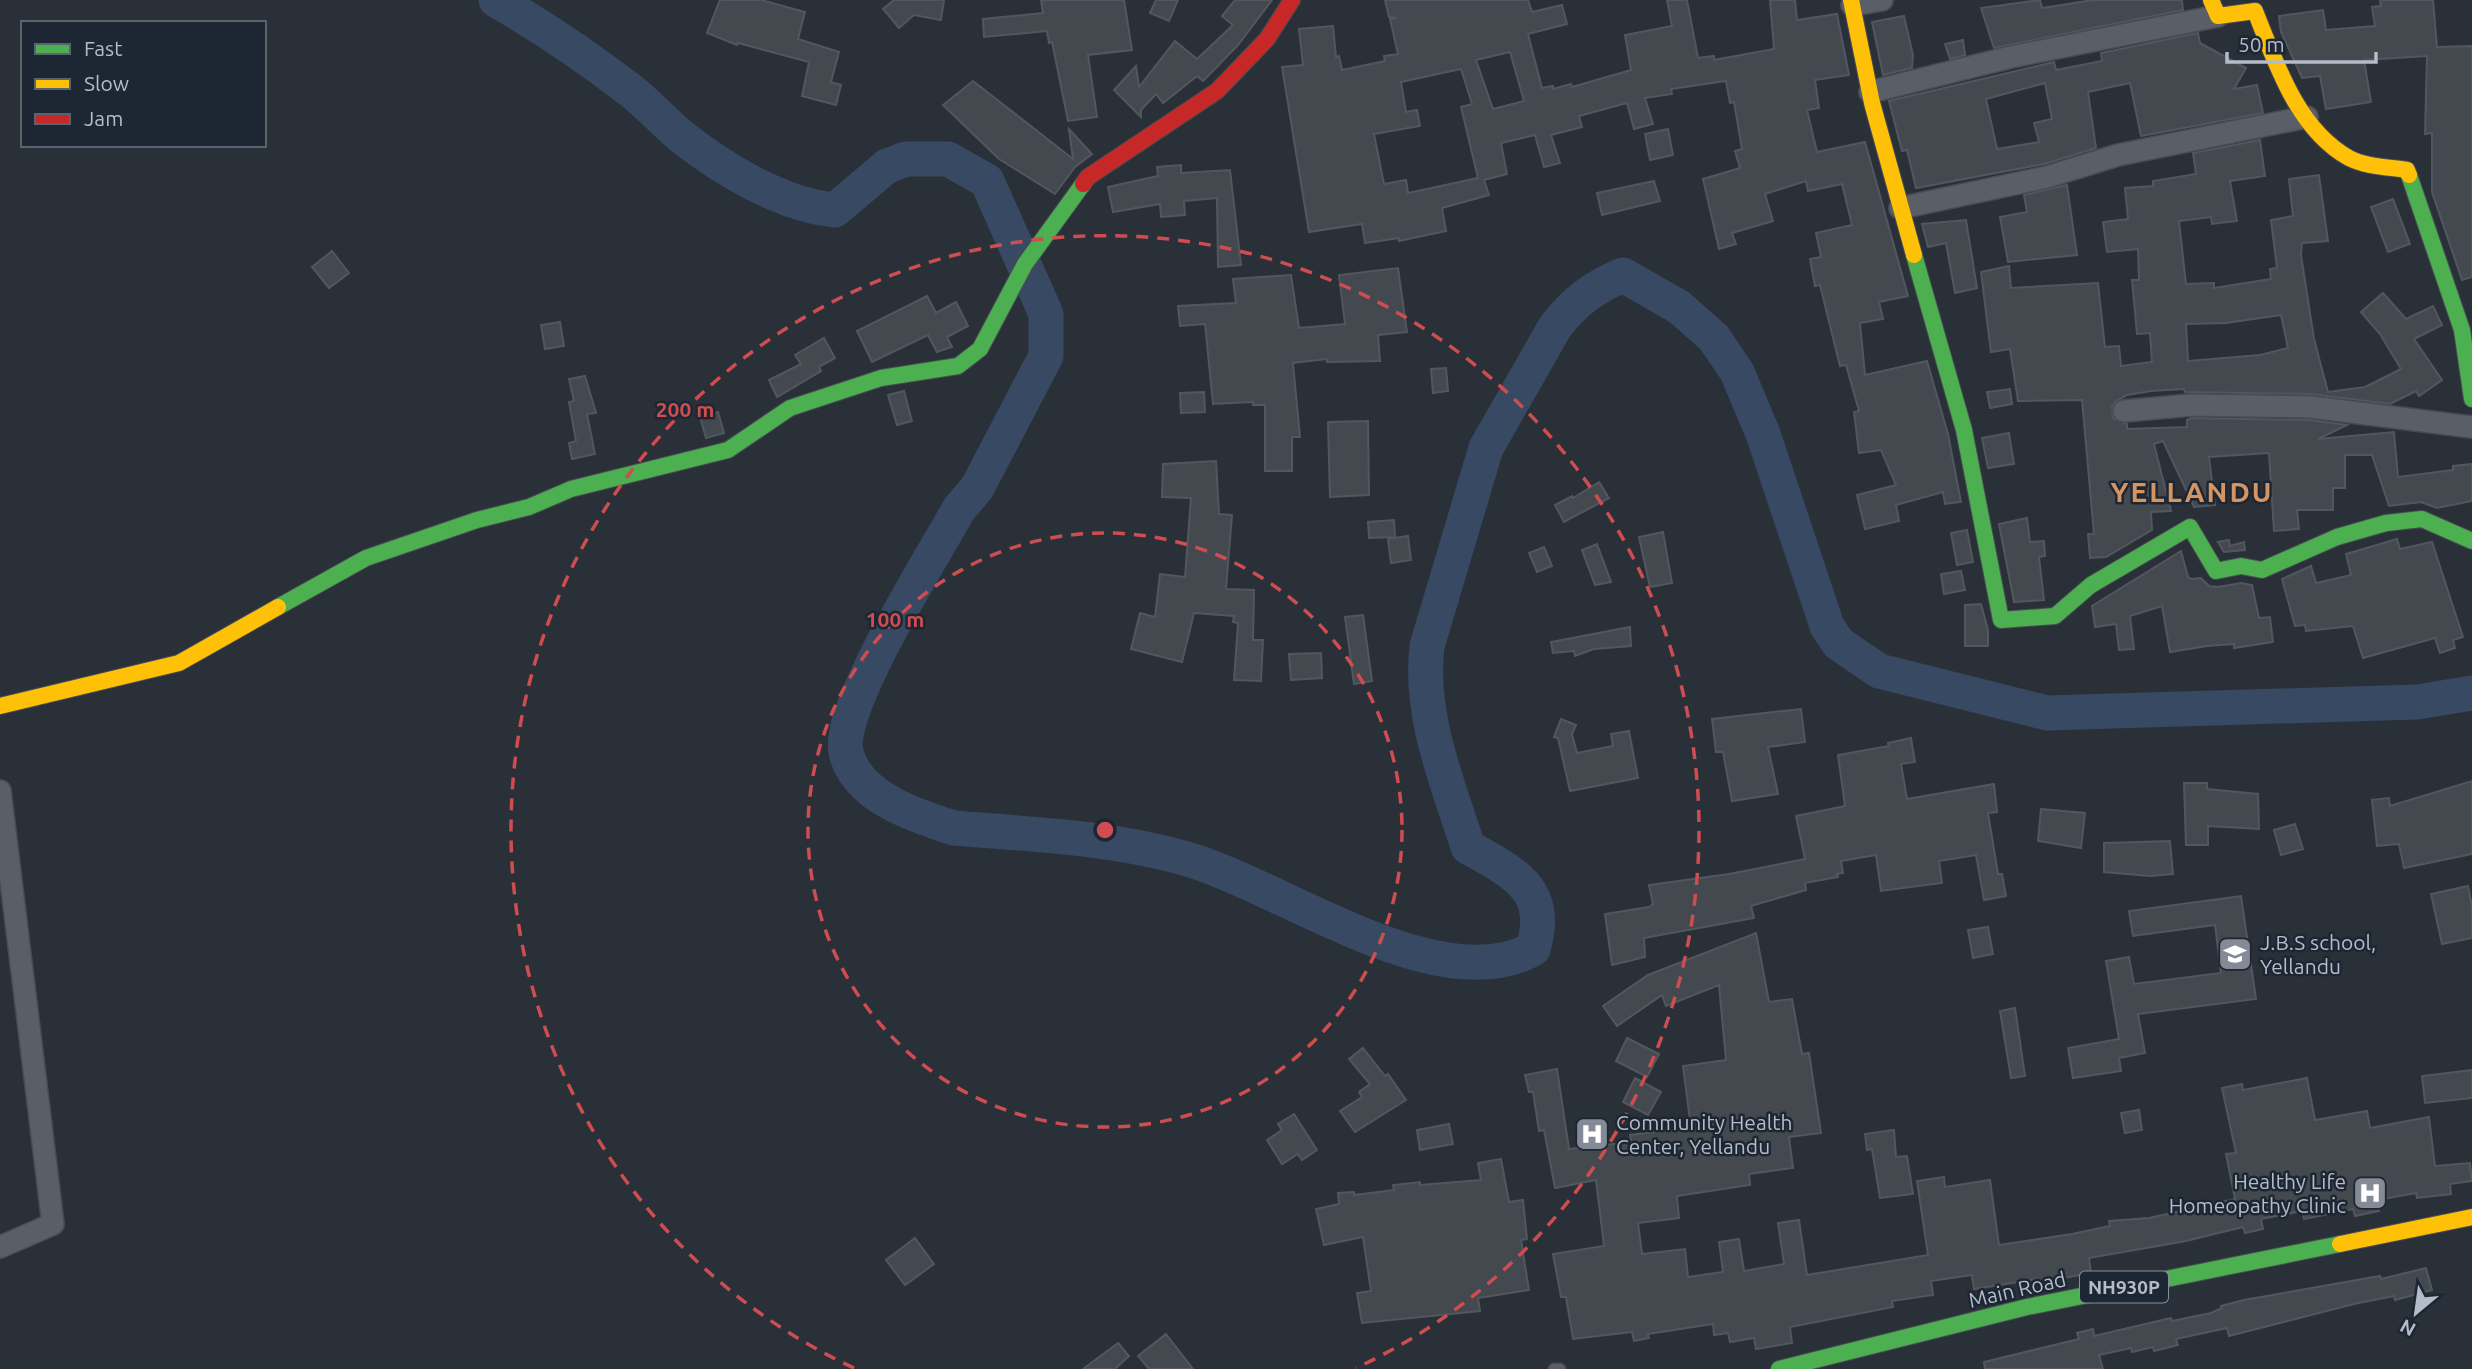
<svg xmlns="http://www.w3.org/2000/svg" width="2472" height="1369" font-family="Ubuntu,sans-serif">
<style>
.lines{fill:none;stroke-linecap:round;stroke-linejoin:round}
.river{stroke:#384963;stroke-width:35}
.building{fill:#444950;stroke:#52575f;stroke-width:2;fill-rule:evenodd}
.lane-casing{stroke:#484c53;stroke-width:13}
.street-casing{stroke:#484c53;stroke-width:24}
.fast-casing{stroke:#484c53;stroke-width:18}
.slow-casing{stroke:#484c53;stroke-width:18}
.jam-casing{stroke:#484c53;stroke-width:18}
.lane{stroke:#5a5e66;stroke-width:10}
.street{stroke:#5a5e66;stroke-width:21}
.fast{stroke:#4caf50;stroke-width:16}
.slow{stroke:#ffc107;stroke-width:16}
.jam{stroke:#c62828;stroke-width:16}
.ring{fill:none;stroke:#ce4d50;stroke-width:3.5;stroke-dasharray:12 9}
.labels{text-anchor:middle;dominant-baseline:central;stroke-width:5;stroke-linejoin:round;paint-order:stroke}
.shield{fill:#1d2633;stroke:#878f9c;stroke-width:2}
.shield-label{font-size:19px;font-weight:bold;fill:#b4bcc9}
.poi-label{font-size:21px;fill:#b4bcc9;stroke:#1d2633;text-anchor:start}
.street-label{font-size:21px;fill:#b4bcc9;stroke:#1d2633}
.district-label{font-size:28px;font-weight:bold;letter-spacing:2px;fill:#d59563;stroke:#1d2633}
.centre{fill:#ce4d50;stroke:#1d2633;stroke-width:3.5}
.ring-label{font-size:21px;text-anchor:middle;font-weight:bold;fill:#ce4d50;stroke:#1d2633;stroke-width:5;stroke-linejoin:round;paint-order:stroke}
</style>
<rect width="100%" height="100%" fill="#2a3038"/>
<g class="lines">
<!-- river -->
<path class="river" d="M496,0C543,27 587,57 630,90C648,104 664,122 682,137C724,170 782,205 835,210L887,166L906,159H948L987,181L1046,314V356L977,488L959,509C934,555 836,708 846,752C856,797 916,816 954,828C1029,834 1108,837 1180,857C1279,883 1437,1002 1533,949C1551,889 1514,873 1468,847C1447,781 1419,716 1427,646L1486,448L1555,327C1574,302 1594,287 1623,275L1679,307L1714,338L1737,372L1763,434L1827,626L1838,643L1879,671L2047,713L2417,702L2472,693"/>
</g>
<!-- building -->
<g class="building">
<path d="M720,0H761L805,12L798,39L839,52L831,82L841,85L836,105L802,96L809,62L738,43L737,45L707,33Z"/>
<path d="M894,0H944L941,20L914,15L899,28L883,9Z"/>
<path d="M1041,0H1124L1132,50L1088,55L1097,117L1068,121L1052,42L1049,43L1047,31L984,37L983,19L1043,13Z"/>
<path d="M1156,0H1178L1169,21L1150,13Z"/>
<path d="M1235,0H1272L1238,45L1206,78L1203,81L1197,76L1163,103L1156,94L1141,110V117L1114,90L1136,66L1139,87L1175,41L1197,59L1233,25L1222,16Z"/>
<path d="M1385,0H1528L1532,12L1562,5L1567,24L1528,34L1542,88L1553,86V89L1571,84L1572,87L1631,70L1625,35L1672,26L1667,0H1687L1698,58L1714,56V60L1774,49L1770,0H1795L1797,20L1837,14L1849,75L1815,80L1819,108L1807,110L1817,152L1865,142L1908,296L1879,302L1883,319L1860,323L1865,375L1927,361L1948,434L1961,502L1945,504L1943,492L1896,505L1899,521L1865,529L1857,495L1896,485L1881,450L1859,453L1854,412L1859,411L1846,365L1840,366L1820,285L1815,286L1810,259L1821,257L1816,233L1852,225L1842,184L1808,191L1806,181L1765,194L1773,221L1732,233L1736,244L1719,249L1703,179L1740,168L1735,151L1742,149L1734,102L1730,103L1726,81L1671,89L1672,94L1645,98L1653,124L1634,129L1627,103L1579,116L1582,127L1551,135L1560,163L1544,167L1535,135L1501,143L1507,174L1484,180L1489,195L1442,208L1446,231L1399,241V238L1365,243L1362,224L1309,232L1282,67L1303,65L1299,29L1333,26L1336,57L1339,56L1342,70L1385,61L1384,56L1398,54L1390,19L1397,18L1389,17ZM1510,52L1524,101L1493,109L1476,60ZM1461,69L1472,104L1461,107L1478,178L1408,193L1406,180L1384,184L1374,134L1420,126L1417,110L1406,112L1401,82Z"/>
<path d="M2040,0L2042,8L2093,0H2182L2183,10L1994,48L1981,8Z"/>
<path d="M2380,0H2433L2437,47L2472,46V277L2462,280L2432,192V133L2425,134L2427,56L2364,60L2371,102L2326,109L2320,76L2302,78L2281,32L2279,16L2323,10L2326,30L2375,26L2372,7L2381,6Z"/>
<path d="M1904,16L1913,55L1912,68L1883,75L1872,22Z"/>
<path d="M2198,33L2200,43L2246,68L2234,89L2257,85L2263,113L2141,136L2130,83L2088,92L2096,148L2044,164L1916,188L1907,150L1902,151L1889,101L2054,62L2056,70L2102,61L2101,53ZM2045,83L2052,119L2034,123L2039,142L1997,149L1986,99Z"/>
<path d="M1963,40L1965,55L1950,59L1945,44Z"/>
<path d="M973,81L1073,159L1069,129L1092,154L1075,167L1055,194L999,159L943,105Z"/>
<path d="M1668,129L1673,155L1650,160L1645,134Z"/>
<path d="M2260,140L2265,176L2230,181L2237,221L2212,224L2211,217L2179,221L2186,284L2214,283V288L2271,279L2270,269L2277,268L2271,220L2293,216L2289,179L2319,175L2328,241L2302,243L2301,255L2314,339L2328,392L2365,387L2401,369L2380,334L2361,312L2383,293L2406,319L2433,306L2442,325L2414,339L2442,380L2419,396L2416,391L2390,404L2311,394L2185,392L2184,389L2151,391L2127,395L2116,401L2112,406L2113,418L2127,424V429L2187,427V420L2192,418L2310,420L2347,425L2318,439L2394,432L2398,477L2453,470V466L2472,464V501L2437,508L2421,502L2389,506L2372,455H2345V488H2333V510H2297L2299,529L2274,531L2269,453L2209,457L2215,505L2194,507L2163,441L2154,444L2171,511L2151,512L2152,530L2106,557L2090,558L2088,534H2094L2082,400L2018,401L2010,349L1991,352L1981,272L2009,266L2011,288L2098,283L2105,347L2119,346L2121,366L2152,362L2150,333L2137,334L2132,280H2139L2138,249L2107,252L2103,222L2128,219L2125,188L2153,186V181L2196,174L2193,153ZM2281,315L2288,348L2260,355L2188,361L2186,324L2226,323Z"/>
<path d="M1181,165V173L1230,170L1241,265L1218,267L1217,198L1184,201L1185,215L1161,217L1160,204L1113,212L1108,187L1158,176L1157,167Z"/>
<path d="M1654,181L1660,201L1602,215L1597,193Z"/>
<path d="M2067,185L2077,255L2008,262L2000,217L2027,212L2024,195Z"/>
<path d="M2393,199L2410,244L2388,252L2371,207Z"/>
<path d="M1966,220L1977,288L1955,293L1946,243L1928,247L1922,224Z"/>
<path d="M332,251L349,273L329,288L312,267Z"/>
<path d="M1398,268L1407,332L1378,335L1380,361L1327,362V359L1293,363L1300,437H1292V471H1265V405H1253V402L1213,404L1205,324L1180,326L1178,306L1236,303L1233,279L1291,275L1299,328L1345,324L1339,275Z"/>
<path d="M927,296L936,313L956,302L968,326L947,337L952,347L937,352L928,335L872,362L857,331Z"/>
<path d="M560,322L564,346L545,349L541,325Z"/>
<path d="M824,338L835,358L819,367L821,371L777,397L769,380L801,364L795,355Z"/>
<path d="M1446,368L1448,391L1433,393L1431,369Z"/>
<path d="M585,376L596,413L587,414L595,454L572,459L569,443L576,441L569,402L574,401L569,379Z"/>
<path d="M2010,389L2012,404L1990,408L1987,392Z"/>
<path d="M904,391L912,421L897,425L888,395Z"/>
<path d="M1204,392L1205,412L1181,413L1180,393Z"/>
<path d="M718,412L724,433L706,438L700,417Z"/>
<path d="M1368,421L1369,495L1330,497L1328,422Z"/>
<path d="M2009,433L2014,464L1988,468L1982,438Z"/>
<path d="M1216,461L1219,514L1232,515L1226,589L1254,590L1253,640H1263L1261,681L1234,680L1238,623L1233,622L1234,616L1194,613L1182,662L1131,649L1140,613L1155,617L1160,574L1185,577L1191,498L1162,497L1163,464Z"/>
<path d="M1599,482L1609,498L1564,522L1555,505L1572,496L1573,498Z"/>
<path d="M2027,518L2030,542L2044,541L2045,556L2039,557L2044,600L2014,602L1999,524Z"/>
<path d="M1394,520L1395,537L1369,538L1368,522Z"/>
<path d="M1967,530L1973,562L1957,565L1951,533Z"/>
<path d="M1663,532L1672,583L1650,587L1639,537Z"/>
<path d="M1408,536L1411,560L1391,563L1388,539Z"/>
<path d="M2397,539L2400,549L2432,542L2463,637L2453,640L2455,648L2440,653L2435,638L2363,658L2353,626L2306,631L2305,625L2295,626L2282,579L2311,566L2316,583L2351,575L2346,554Z"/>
<path d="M2229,540L2230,546L2244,542L2245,550L2224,552L2218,542Z"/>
<path d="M1597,544L1611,582L1595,585L1582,550Z"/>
<path d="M1544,547L1552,566L1537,572L1529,553Z"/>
<path d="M2181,551L2188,577L2191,579L2201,578L2209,586L2218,587L2241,583L2252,585L2259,618L2270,617L2273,642L2234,648V644L2207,646L2170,652L2162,606L2130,616L2134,649L2119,650L2116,624L2095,627L2092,606Z"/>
<path d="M1961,571L1965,590L1944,594L1941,574Z"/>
<path d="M1981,604L1988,630V646H1965V605Z"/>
<path d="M1363,615L1372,681L1354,684L1345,617Z"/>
<path d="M1630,627L1631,646L1594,649L1575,656L1574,651L1553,653L1551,642Z"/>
<path d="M1321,653L1322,678L1291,680L1289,654Z"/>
<path d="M1801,709L1805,742L1768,747L1778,794L1732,801L1723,752H1716L1712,719Z"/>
<path d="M1561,719L1576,725L1572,734L1577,753L1613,746L1611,734L1629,731L1638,778L1570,791L1558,738L1554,737Z"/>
<path d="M1911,738L1915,762L1901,764L1907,799L1994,784L1997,812L1988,813L1998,874H2002L2006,896L1984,900L1976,855L1939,861L1942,883L1881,891L1876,855L1841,861L1843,873L1837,874L1838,877L1805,883L1806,890L1751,906L1754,918L1644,938L1645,957L1612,965L1605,914L1649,907L1653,904L1649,885L1729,874L1805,859L1796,816L1845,806L1838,755L1889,746L1888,743Z"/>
<path d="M2472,781V854L2404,868L2399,844L2377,846L2372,800L2389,798L2390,806Z"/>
<path d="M2184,783H2207V789L2258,794L2259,829L2208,826V845H2186Z"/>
<path d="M2041,809L2085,813L2081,848L2038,841Z"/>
<path d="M2295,824L2303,849L2281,855L2274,830Z"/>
<path d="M2170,841L2173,874L2150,876L2104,872V843Z"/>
<path d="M2468,886L2472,906V938L2442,944L2431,894Z"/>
<path d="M2241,896L2256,999L2138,1014L2145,1053L2119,1058L2121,1071L2073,1078L2068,1048L2119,1039L2106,961L2129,957L2134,984L2221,973L2215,925L2133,936L2129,911Z"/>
<path d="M1988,927L1993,954L1973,958L1968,930Z"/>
<path d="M1756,933L1769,1002L1792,999L1802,1054L1809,1053L1821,1133L1789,1137L1793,1168L1749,1174L1750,1185L1677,1196L1679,1218L1638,1223L1642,1254L1685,1249L1688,1277L1723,1272L1719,1242L1739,1239L1744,1271L1784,1264L1778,1223L1799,1220L1807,1275L1928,1255L1917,1181L1944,1177L1945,1187L1990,1180L1999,1245L2072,1234L2110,1226L2109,1221L2149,1218L2235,1199L2226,1154L2236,1153L2222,1088L2242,1084L2243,1090L2307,1078L2315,1120L2367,1111L2370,1128L2429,1117L2435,1166L2470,1163L2472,1181L2450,1184L2451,1194L2417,1198L2416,1193L2377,1200L2379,1211L2355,1216L2353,1209L2304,1219L2302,1211L2261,1219L2263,1229L2245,1233L2243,1227L2186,1241L2089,1258L2091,1273L2037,1283V1279L1974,1289L1972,1275L1931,1281L1933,1295L1892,1301L1893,1307L1790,1327L1792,1343L1756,1349L1754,1338L1730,1342L1728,1333L1714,1335L1713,1324L1648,1334L1649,1338L1634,1341L1632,1332L1573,1339L1566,1297H1561L1553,1254L1604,1246L1596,1180L1555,1188L1544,1130L1539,1131L1533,1092H1529L1525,1075L1557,1069L1569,1149L1631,1142L1630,1135L1691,1128L1683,1066L1726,1060L1719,985L1666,1006L1662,995L1617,1026L1603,1006L1648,975Z"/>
<path d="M2015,1008L2025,1076L2011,1078L2000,1011Z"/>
<path d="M1627,1038L1659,1054L1647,1077L1616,1061Z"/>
<path d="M1363,1048L1385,1076L1388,1074L1406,1100L1355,1132L1340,1111L1362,1097L1359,1092L1370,1084L1349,1059Z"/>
<path d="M2472,1070V1098L2425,1103L2422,1076Z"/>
<path d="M1635,1078L1661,1092L1648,1115L1623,1102Z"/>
<path d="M2139,1110L2142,1130L2125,1133L2121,1113Z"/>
<path d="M1294,1114L1317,1150L1302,1160L1298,1154L1282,1164L1267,1140L1282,1130L1278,1124Z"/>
<path d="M1449,1124L1453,1144L1420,1150L1417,1130Z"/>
<path d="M1894,1130L1896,1157L1907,1156L1913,1194L1880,1198L1872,1149L1867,1150L1865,1134Z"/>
<path d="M1501,1159L1509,1202L1523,1200L1527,1239L1521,1240L1529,1290L1478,1298L1480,1311L1362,1323L1357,1293L1371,1291L1363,1237L1324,1245L1316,1209L1339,1204L1338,1193L1354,1192V1195L1394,1190L1393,1185L1420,1182V1185L1481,1180L1478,1163Z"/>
<path d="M915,1238L934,1264L905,1285L886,1260Z"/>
<path d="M2426,1268L2432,1290L2395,1300L2394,1296L2354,1304L2229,1336L2227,1328L2176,1339L2178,1345L2154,1351L2153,1347L2132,1352L2131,1348L2099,1355L2103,1369H1985L1984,1362L2079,1339L2077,1333L2093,1329L2094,1336L2171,1318L2172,1321L2211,1313L2222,1308L2221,1306L2244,1300L2380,1276L2381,1279Z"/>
<path d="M1166,1334L1193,1369H1149L1138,1356Z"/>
<path d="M1118,1343L1129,1356L1115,1369H1083Z"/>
</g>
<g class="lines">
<!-- lane casing -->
<g class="lane-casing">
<path id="lane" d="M1554,1369H1560"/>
</g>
<!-- street casing -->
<g class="street-casing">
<g id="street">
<path d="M1852,5L1882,0"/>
<path d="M1870,92L2011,57L2218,16"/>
<path d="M1900,208L2047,177L2118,155L2307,117"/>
<path d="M2124,411L2191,405L2311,407L2472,427"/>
<path d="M0,791L53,1224L0,1247"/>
</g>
</g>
<!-- fast casing -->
<g class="fast-casing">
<g id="fast">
<path d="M2409,175L2462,330L2472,399"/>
<path d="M1914,255L1964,430L2001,620L2055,616L2091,585L2190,527L2216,571L2241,566L2262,570L2337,537L2386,523L2422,519L2472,541"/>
<path d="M278,607L366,558L477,520L529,507L571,489L728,450L790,408L881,378L958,366L980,349L1025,264L1083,184"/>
<path d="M1779,1369L2027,1307L2340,1244"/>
</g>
</g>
<!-- slow casing -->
<g class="slow-casing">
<g id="slow">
<path d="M1851,0L1872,103L1914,255"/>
<path d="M2211,0L2218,16L2255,11C2276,63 2297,129 2349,158C2366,167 2388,167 2407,170L2409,175"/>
<path d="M0,706L179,663L278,607"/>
<path d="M2340,1244L2472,1217"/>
</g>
</g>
<!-- jam casing -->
<g class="jam-casing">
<path id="jam" d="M1083,184L1088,177L1217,91L1267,39L1292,0"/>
</g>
<!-- lane -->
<use href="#lane" class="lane"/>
<!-- street -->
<use href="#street" class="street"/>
<!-- fast -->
<use href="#fast" class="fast"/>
<!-- slow -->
<use href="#slow" class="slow"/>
<!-- jam -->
<use href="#jam" class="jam"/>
</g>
<!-- distance rings -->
<g class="ring">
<circle cx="1105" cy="830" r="297"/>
<path d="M854 1368A594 594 0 1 1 1356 1368"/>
</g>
<!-- icons -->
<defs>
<g id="school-square" transform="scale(1.75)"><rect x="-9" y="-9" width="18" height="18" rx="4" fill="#848b96" stroke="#1d2633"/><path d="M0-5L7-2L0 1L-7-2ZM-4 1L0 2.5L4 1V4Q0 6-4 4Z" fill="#fff"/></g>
<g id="hospital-square" transform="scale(1.75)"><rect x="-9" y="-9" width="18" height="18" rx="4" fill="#848b96" stroke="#1d2633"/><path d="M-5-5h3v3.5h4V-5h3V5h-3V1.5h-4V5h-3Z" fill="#fff"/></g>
</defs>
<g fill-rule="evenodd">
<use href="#school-square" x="2235" y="954"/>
<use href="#hospital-square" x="1592" y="1134"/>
<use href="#hospital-square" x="2370" y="1193"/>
</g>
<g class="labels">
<!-- shield labels -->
<rect class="shield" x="2080" y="1271.5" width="88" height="31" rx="5"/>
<g class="shield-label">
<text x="2124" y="1287">NH930P</text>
</g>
<!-- poi labels -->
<g class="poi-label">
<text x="2260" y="942">J.B.S school,<tspan x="2260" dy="24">Yellandu</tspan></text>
<text x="1616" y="1122">Community Health<tspan x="1616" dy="24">Center, Yellandu</tspan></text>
<text x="2346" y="1181" text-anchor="end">Healthy Life<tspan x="2346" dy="24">Homeopathy Clinic</tspan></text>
</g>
<!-- street labels -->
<g class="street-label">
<text transform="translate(2017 1289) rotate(-13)">Main Road</text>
</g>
<!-- district labels -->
<g class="district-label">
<text x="2192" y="491">YELLANDU</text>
</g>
</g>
<circle cx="1105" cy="830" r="10" class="centre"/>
<g class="ring-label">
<text x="685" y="417">200 m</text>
<text x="895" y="627">100 m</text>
</g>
<!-- legend -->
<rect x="21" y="21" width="245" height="126" fill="#1d2633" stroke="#59626f" stroke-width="2"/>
<rect x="35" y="44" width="35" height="10" fill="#4caf50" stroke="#59626f" stroke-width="2"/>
<text x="84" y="56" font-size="21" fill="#b4bcc9">Fast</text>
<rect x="35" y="79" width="35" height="10" fill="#ffc107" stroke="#59626f" stroke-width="2"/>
<text x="84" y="91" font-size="21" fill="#b4bcc9">Slow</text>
<rect x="35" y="114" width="35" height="10" fill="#c62828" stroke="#59626f" stroke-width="2"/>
<text x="84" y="126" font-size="21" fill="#b4bcc9">Jam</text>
<!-- north arrow -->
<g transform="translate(2416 1313) rotate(209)" stroke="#1d2633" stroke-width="5" paint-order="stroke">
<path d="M0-5L12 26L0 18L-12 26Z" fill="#b4bcc9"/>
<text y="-10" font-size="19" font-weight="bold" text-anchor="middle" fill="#b4bcc9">N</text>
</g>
<!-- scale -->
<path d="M2227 52v10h149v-10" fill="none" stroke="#b4bcc9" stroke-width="3.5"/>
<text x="2238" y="52" font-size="21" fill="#b4bcc9" stroke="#1d2633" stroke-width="5" paint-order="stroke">50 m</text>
</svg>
